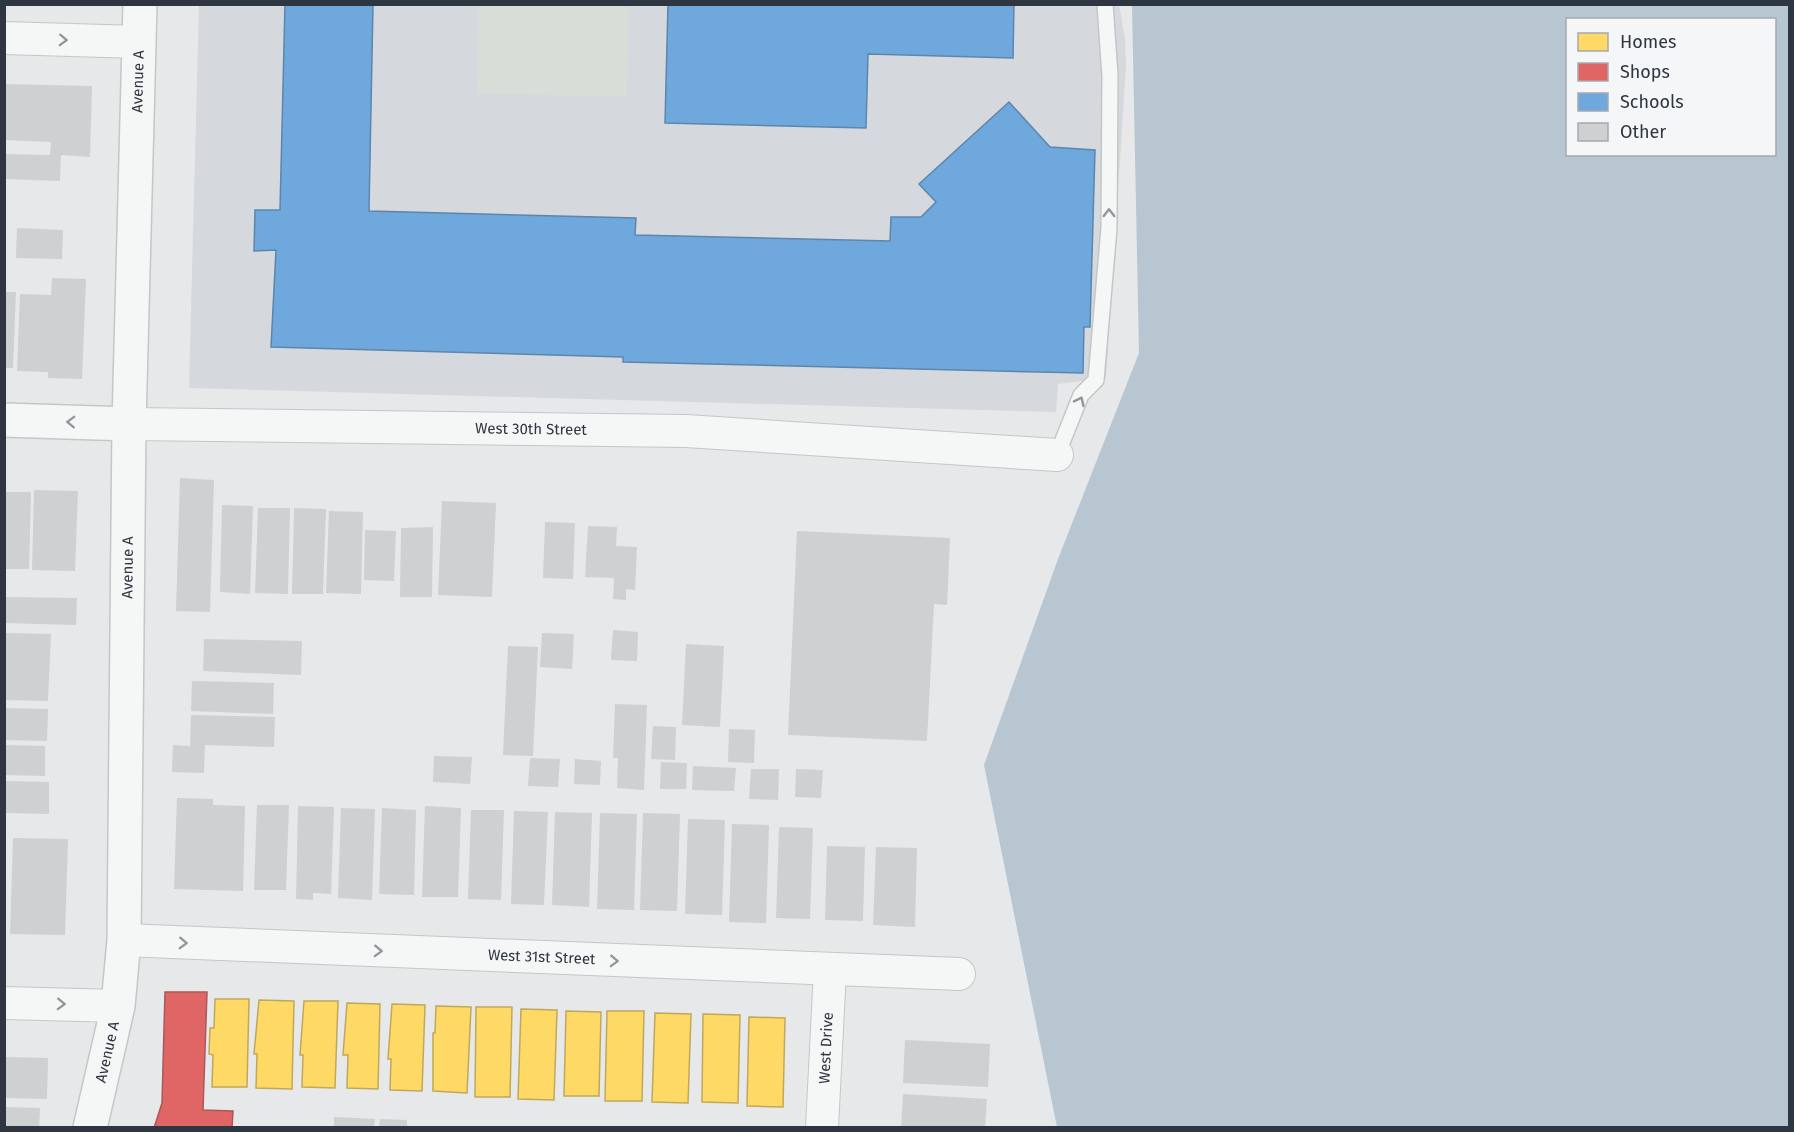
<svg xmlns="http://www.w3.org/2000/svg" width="1794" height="1132" font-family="'Fira Sans',sans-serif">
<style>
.built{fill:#d5d8dc}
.green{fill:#d7ddd7}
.water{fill:#b8c6d1;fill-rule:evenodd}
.homes{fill:#ffd966;stroke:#c0a85b;stroke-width:1.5}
.shops{fill:#e06666;stroke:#ab585b;stroke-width:1.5}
.schools{fill:#6fa8dc;stroke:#5c86ae;stroke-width:1.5}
.building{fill:#ced0d2}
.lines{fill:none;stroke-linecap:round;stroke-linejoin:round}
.service-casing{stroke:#c4c6c8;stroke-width:18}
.minor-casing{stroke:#c4c6c8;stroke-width:34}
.tertiary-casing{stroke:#c4c6c8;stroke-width:36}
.service{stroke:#f5f6f6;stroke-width:15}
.minor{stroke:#f5f6f6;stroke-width:32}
.tertiary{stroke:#f5f6f6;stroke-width:33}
.oneway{stroke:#92969c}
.labels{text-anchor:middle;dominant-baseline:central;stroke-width:6;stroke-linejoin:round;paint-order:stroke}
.street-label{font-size:15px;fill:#2e3641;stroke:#f4f6f8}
</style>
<rect width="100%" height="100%" fill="#e6e8ea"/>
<!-- built -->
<path class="built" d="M199,5H1119L1125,38L1126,66L1106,378L1058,384L1056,412L189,388Z"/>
<!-- green -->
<path class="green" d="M479,5H629L627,97L477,94Z"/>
<!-- water -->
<path class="water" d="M1132,5H1789V1127H1057L984,765L1058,559L1139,353ZM1568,20H1774V154H1568Z"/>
<!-- homes -->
<g class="homes">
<path d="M215,999H249L247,1087H212L213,1055L209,1054L210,1028H214Z"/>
<path d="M259,1000L294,1001L292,1089L256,1088L257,1054H254Z"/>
<path d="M304,1001H338L335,1088L302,1087L303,1055H300Z"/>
<path d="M347,1003L380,1004L378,1089L347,1088L348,1055H343Z"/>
<path d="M392,1004L425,1005L422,1091L390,1090L391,1059H388Z"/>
<path d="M436,1006L471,1007L467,1093L433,1091V1033H435Z"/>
<path d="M476,1007H512L510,1097H475Z"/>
<path d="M521,1009L557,1010L554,1100L518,1099Z"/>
<path d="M566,1011L601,1012L599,1096H564Z"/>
<path d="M607,1011H644L642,1101H605Z"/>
<path d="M655,1013L691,1014L688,1103L652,1102Z"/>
<path d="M703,1014L740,1015L738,1103L702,1102Z"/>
<path d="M749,1017L785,1018L783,1107L747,1106Z"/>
</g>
<!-- shops -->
<path class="shops" d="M165,992H207L203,1110L233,1111L232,1128H154L162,1103Z"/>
<!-- schools -->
<g class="schools">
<path d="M285,4H373L369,211L636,218L635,235L890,241L891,217H921L936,202L919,184L1009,102L1050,147L1095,150L1090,327H1084L1083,373L623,362V357L271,347L276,250L254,251L255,210H280Z"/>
<path d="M668,4H1014L1013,58L868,54L866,128L665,123Z"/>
</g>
<!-- building -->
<g class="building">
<path d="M4,84L92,86L90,157L61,155L60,181L4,179V154L50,155L51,142L4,140Z"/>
<path d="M17,228L63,230L62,259L16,258Z"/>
<path d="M52,278L86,279L82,379L48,378V372L17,371L20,294L51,295Z"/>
<path d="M5,292H16L13,368H5Z"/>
<path d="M180,478L214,480L210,612L176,611Z"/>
<path d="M34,490L78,491L75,571L32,570Z"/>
<path d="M4,492H31L29,569H4Z"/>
<path d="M442,501L496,503L492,597L438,595Z"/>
<path d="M222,505L253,506L250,594L220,592Z"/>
<path d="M258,508H290L288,594L255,593Z"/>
<path d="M294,508L326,509L323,594H292Z"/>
<path d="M329,511L363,512L361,594L326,593Z"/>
<path d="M545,522L575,523L573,579L543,578Z"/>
<path d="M588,526L617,527L616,546L637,547L635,590L626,589V600L613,599L614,578L585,577Z"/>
<path d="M433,527L432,597H400L401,528Z"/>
<path d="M365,530L396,531L394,581L364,580Z"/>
<path d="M797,531L950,538L947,605L934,604L927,741L788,735Z"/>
<path d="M4,597L77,598L76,625L4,623Z"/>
<path d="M613,630L638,632L637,661L611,660Z"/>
<path d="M4,633L51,634L48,701L4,700Z"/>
<path d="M542,633L574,634L572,669L540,667Z"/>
<path d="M204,639L302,641L301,675L203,671Z"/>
<path d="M686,644L724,646L720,727L682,725Z"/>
<path d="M508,646L538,647L533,756L503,755Z"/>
<path d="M192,681L274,683L273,714L191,711Z"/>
<path d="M615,704L647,705L644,790L617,788L618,758H613Z"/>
<path d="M4,708L48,709L47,741L4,740Z"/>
<path d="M191,715L275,717L274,747L205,745L204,773L172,772L173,745L190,746Z"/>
<path d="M653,726L676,727L675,760L651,759Z"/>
<path d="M729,729L755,730L754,763L728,762Z"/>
<path d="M4,745L45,746V776L4,775Z"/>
<path d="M434,756L472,757L470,784L433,782Z"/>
<path d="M530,758L560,759L558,787L528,786Z"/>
<path d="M575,759L601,761L600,785L574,784Z"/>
<path d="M661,762L687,763L686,789H660Z"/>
<path d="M693,766L736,768L734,791L692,790Z"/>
<path d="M751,769H779L778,800L749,799Z"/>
<path d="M796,769L823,770L821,798L795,797Z"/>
<path d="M4,781L49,782V814L4,813Z"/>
<path d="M177,798L213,799V805L245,806L243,891L174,889Z"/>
<path d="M257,805H289L286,890H254Z"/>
<path d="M298,806L334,807L331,894L313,893V900L296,899Z"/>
<path d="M425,806L461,808L458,897H422Z"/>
<path d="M341,808L375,809L372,900L338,898Z"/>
<path d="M382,808L416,810L414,895L379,894Z"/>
<path d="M471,810H504L501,900L468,899Z"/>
<path d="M514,811L548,812L544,905L511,904Z"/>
<path d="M555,812L592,813L589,907L552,905Z"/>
<path d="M600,813L637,814L634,910L597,909Z"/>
<path d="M643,813L680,814L677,911L640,910Z"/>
<path d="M688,819L725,820L722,915L685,914Z"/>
<path d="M732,824L769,825L766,923L729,922Z"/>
<path d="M779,827L813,828L810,919L776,918Z"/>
<path d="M13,838L68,839L65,935L10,934Z"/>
<path d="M827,846L865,847L863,921L825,920Z"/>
<path d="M876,847L917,848L915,927L873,925Z"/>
<path d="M905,1040L990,1044L988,1087L903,1083Z"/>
<path d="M4,1057L48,1058L47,1099L4,1098Z"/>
<path d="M903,1094L987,1099L985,1128H901Z"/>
<path d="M4,1107L40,1108L39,1128H4Z"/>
<path d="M334,1117L375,1119L374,1128H334Z"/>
<path d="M380,1119L407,1120V1128H379Z"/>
</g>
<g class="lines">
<!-- service casing -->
<g class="service-casing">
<path id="service" d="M1057,455L1081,395L1096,380L1109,228L1110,76L1105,4"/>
</g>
<!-- minor casing -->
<g class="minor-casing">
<g id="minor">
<path d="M4,38L139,42"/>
<path id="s1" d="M129,424L686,431L1057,455"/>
<path id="s2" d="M124,940L959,974"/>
<path d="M4,1003L118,1006"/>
<path id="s3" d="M822,1128L830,970"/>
</g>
</g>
<!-- tertiary casing -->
<g class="tertiary-casing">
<g id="tertiary">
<path d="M4,420L129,424"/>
<path id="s4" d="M90,1128L118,1006L124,940L129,424L140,4"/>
</g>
</g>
<!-- service -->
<use href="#service" class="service"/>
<!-- minor -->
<use href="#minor" class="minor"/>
<!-- tertiary -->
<use href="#tertiary" class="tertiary"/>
</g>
<!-- one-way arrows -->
<defs><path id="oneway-chevron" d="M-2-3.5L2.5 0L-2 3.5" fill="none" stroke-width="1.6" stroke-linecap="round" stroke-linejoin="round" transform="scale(1.5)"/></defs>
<g class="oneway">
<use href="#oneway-chevron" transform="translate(63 40) rotate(2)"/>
<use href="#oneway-chevron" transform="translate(1109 213) rotate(-90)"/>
<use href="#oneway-chevron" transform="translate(1080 401) rotate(-64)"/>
<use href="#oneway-chevron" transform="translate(71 422) rotate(-178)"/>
<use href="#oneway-chevron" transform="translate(183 943) rotate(2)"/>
<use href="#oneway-chevron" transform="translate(378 951) rotate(2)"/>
<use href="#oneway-chevron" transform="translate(614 961) rotate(2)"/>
<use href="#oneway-chevron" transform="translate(61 1004) rotate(2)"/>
</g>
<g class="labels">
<!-- street labels -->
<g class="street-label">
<text stroke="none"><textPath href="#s4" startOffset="1050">Avenue A</textPath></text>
<text stroke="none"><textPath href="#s1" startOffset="402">West 30th Street</textPath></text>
<text stroke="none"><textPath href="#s4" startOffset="564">Avenue A</textPath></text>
<text stroke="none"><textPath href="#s2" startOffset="418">West 31st Street</textPath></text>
<text stroke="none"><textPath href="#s3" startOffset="80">West Drive</textPath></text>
<text stroke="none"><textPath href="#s4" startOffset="78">Avenue A</textPath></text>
</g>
</g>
<!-- border -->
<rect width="1794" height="1132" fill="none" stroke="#2e3641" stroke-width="12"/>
<!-- legend -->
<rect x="1566" y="18" width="210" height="138" fill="#f4f6f8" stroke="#a5a9af" stroke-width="1.5"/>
<rect x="1578" y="33" width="30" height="18" fill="#ffd966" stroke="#a5a9af" stroke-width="1.5"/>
<text x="1620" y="48" font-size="18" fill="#2e3641">Homes</text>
<rect x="1578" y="63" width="30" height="18" fill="#e06666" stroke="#a5a9af" stroke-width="1.5"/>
<text x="1620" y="78" font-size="18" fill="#2e3641">Shops</text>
<rect x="1578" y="93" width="30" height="18" fill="#6fa8dc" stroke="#a5a9af" stroke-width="1.5"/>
<text x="1620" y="108" font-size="18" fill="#2e3641">Schools</text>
<rect x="1578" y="123" width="30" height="18" fill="#ced0d2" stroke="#a5a9af" stroke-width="1.5"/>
<text x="1620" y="138" font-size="18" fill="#2e3641">Other</text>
</svg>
